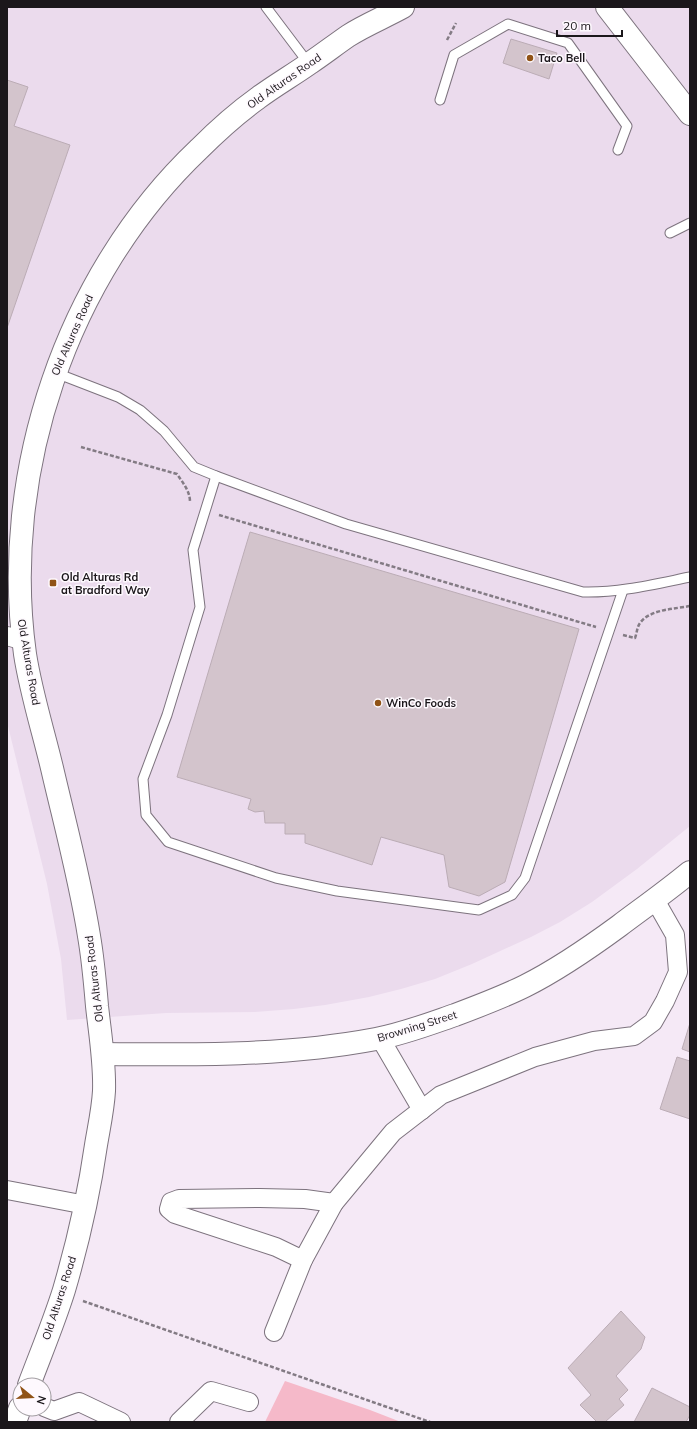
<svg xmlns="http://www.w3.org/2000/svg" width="697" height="1429" font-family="Mulish,sans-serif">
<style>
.built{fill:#ebdbed}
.green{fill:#f5b9c9}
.building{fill:#d3c4cc;stroke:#bbacb5}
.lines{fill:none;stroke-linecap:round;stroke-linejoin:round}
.service-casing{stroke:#7d737e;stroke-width:11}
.minor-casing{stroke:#7d737e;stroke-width:20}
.tertiary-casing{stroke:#7d737e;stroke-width:24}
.secondary-casing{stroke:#7d737e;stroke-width:24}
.path{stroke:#837b84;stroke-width:2.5;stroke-dasharray:4 2;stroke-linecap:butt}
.service{stroke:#fff;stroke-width:9}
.minor{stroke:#fff;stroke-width:18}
.tertiary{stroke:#fff;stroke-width:22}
.secondary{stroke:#fff;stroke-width:22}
.poi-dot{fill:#905316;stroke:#fef9fe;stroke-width:1.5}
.labels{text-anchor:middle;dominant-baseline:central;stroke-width:3;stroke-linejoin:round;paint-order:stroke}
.poi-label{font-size:11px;font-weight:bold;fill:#1b171b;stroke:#fef9fe;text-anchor:start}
.street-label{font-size:11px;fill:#1b171b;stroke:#fef9fe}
</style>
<rect width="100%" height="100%" fill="#f5e9f6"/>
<!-- built -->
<path class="built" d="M7,7H690V826L637,869L592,902L560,922L531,937L472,964L435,979L401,989L369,997L325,1005L294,1009L255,1012L166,1013L67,1020L61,959L47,884L7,722Z"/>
<!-- green -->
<path class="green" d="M285,1381L370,1410L401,1422H265Z"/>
<!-- building -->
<g class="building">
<path d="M511,39L557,53L549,79L503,63Z"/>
<path d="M7,80L28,87L14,126L70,145L7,328Z"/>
<path d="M250,532L579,629L505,882L479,896L449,887L444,855L381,837L372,865L305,843V834H285V823H265L264,811L255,812L248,809L251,799L177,777Z"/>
<path d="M690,1023V1052L682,1049Z"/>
<path d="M677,1057L690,1061V1119L660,1109Z"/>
<path d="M621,1311L645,1337L641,1349L616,1376L628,1390L619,1399L624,1405L605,1422H597L580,1405L591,1395L568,1368Z"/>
<path d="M652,1388L690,1407V1415L686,1422H634Z"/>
</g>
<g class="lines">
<!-- service casing -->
<g class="service-casing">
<g id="service">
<path d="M266,7L309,64"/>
<path d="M440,100L454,55L508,24L568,43L627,126L618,150"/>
<path d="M670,233L690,223"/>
<path d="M56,373L118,397L140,410L164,431L194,467L216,476L346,524L583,592C619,593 655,584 690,577"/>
<path d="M216,476L193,550L200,607L167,715L143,779L146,815L168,842L276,878L337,891L479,910L512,895L525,878L623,590"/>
</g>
</g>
<!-- minor casing -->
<g class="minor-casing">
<g id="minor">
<path d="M7,636L24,641"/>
<path d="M380,1038L422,1110"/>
<path d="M7,1190L86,1205"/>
<path d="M303,1260L276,1247L175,1214L169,1209L171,1202L179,1199L260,1198L305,1199L334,1203L393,1132L441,1095L535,1057L594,1041L634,1036L653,1022L665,1001L678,972L675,935L655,900"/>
<path d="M274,1332L303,1260L334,1203"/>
<path d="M44,1407L54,1411L79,1402L121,1422"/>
<path d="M179,1422L211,1391L249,1402"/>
</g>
</g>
<!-- tertiary casing -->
<g class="tertiary-casing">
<g id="tertiary">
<path d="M607,7L690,114"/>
<path d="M103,1054C194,1055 286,1056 376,1039C403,1034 429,1024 455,1015C479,1006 503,997 525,986C559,969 589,948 619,926C643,908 667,891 690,872"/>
</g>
</g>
<!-- secondary casing -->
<g class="secondary-casing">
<g id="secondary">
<path d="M29,1385C41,1353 54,1322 64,1290C78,1242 89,1194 96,1145C99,1127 103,1109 104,1091C105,1062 100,1034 97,1006C95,982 93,959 89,936C80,879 65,824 52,768C43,730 31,693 25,654C0,474 66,275 199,149C217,131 237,113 258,98C274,86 293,75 310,63C322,55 335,45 348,36C365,25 385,17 403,7"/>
<path d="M15,1422L20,1408"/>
</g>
</g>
<!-- path -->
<g class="path">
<path d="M447,40L456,23"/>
<path d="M81,447L177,474C183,483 190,491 190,502"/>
<path d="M219,515L596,627"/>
<path d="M623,635L635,638C637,633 637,627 640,623C650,609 675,609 690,606"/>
<path d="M83,1301L430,1422"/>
</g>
<!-- service -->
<use href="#service" class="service"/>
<!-- minor -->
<use href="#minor" class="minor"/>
<!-- tertiary -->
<use href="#tertiary" class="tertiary"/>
<!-- secondary -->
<use href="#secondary" class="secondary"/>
</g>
<!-- markers -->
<g class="poi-dot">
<circle cx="530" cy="58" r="4"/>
<rect x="49" y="579" width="8" height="8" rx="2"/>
<circle cx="378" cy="703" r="4"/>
</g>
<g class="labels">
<!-- poi labels -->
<g class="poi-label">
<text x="538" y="58">Taco Bell</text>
<text x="61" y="577">Old Alturas Rd<tspan x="61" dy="13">at Bradford Way</tspan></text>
<text x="386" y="703">WinCo Foods</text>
</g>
<!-- street labels -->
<g class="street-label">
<text transform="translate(284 81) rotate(-35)">Old Alturas Road</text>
<text transform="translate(72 335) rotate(-66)">Old Alturas Road</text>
<text transform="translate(29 662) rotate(80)">Old Alturas Road</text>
<text transform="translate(94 979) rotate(-97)">Old Alturas Road</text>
<text transform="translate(417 1026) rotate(-17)">Browning Street</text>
<text transform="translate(59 1298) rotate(-72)">Old Alturas Road</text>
</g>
</g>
<!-- border -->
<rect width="697" height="1429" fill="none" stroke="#1b171b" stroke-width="16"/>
<!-- north arrow -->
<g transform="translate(32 1397) rotate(108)"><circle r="19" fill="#fef9fe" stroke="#a39fa3"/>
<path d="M0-3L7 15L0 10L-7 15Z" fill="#905316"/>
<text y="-6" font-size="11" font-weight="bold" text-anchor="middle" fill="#1b171b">N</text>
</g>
<!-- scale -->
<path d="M557 30v6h65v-6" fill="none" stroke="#1b171b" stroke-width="2"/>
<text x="563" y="30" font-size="12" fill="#1b171b" stroke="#fef9fe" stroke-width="3" paint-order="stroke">20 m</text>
</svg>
